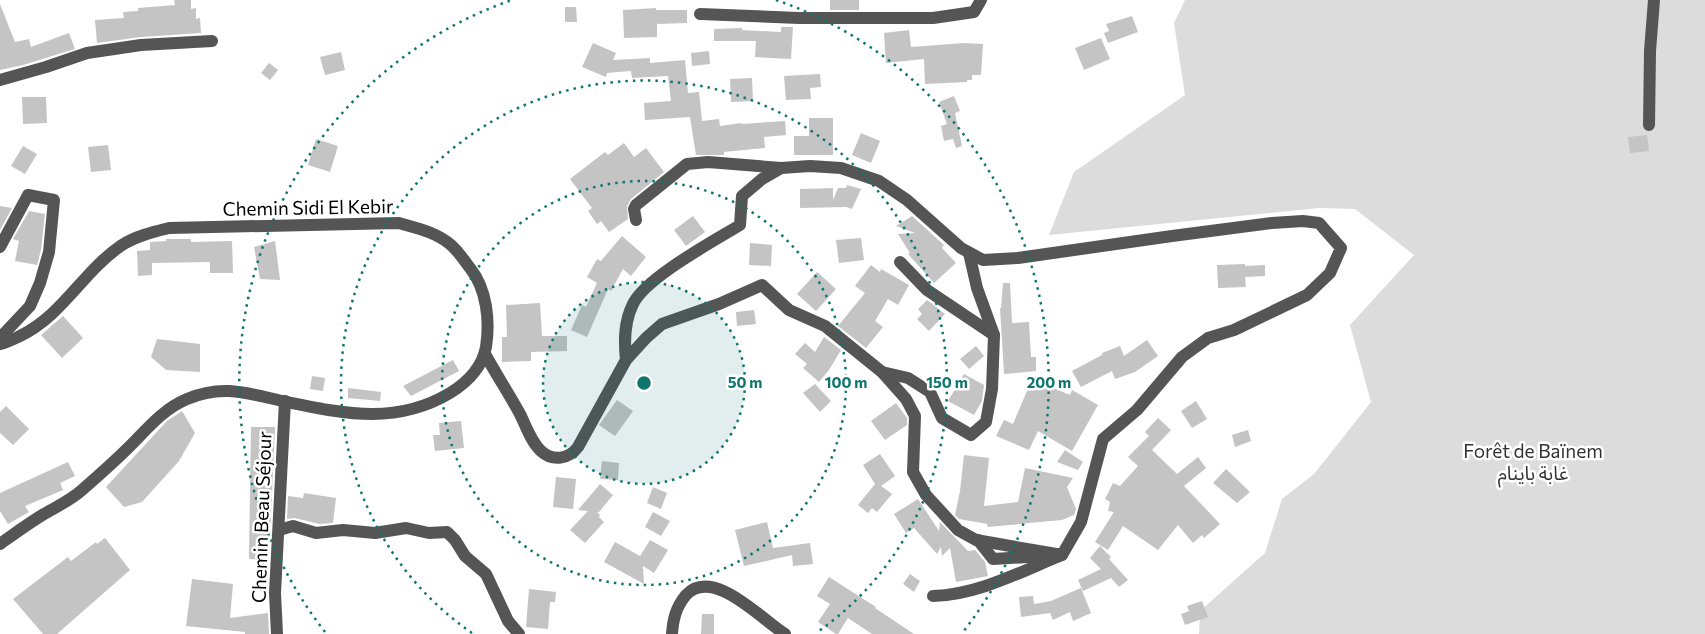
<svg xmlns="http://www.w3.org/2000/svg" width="1705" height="634" font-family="Commissioner,'Noto Sans Arabic',sans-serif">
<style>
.green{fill:#dcdcdc}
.building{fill:#c4c4c4}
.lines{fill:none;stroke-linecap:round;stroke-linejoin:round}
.minor{stroke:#555;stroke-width:12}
.ring{fill:none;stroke:#0f766e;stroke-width:2.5;stroke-dasharray:2.5 5}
.labels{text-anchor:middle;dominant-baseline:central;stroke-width:5;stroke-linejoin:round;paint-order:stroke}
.street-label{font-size:19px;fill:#000;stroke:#fff}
.park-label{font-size:19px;fill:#333;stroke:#fff}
.centre{fill:#0f766e;stroke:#fff;stroke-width:2.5}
.ring-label{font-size:15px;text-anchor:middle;font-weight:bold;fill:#0f766e;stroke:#fff;stroke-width:5;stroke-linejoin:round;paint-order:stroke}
</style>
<rect width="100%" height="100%" fill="#fff"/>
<!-- green -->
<path class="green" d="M1185,0H1705V634H1199L1200,611L1265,553L1282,499L1314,474L1371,402L1350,325L1414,255L1355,209L1319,208L1049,235L1074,172L1185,95L1174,23Z"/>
<!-- building -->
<g class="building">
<path d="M174,0H191V9L196,8V19L200,18L201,33L141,37L97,43L95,20L124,18L123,12L138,11V8L175,5Z"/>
<rect x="830" y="0" width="29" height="10"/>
<path d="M0,4L15,42L29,39L31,47L69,33L75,49L23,65L0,70Z"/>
<path d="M565,7H576L577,22H565Z"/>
<path d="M656,8V10H687V23L657,24V37L624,38L623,10Z"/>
<path d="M1132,16L1138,32L1108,43L1104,33L1109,31L1106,24Z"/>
<path d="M781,27H793L791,59L755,57L756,41H714V29L742,28V30L781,32Z"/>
<path d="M909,30L911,47L964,43L983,44L981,75H972V80H967V82L925,84L924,59L886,63L884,33Z"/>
<path d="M1101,38L1110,59L1084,70L1075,48Z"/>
<path d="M593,43L616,53L613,60L650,58V63L685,60L688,93L699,92L702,121L719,119L720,126L741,123L742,124L785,121L786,135L764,137L765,148L724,152V155H696L690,117L645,120L644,103L671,101L668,76L632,78L631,71L607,73L606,77L582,67Z"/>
<path d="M709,51L710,64L692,66L691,53Z"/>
<path d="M341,52L345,70L325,75L320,57Z"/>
<path d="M269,63L278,70L270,80L261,73Z"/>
<path d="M820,74L821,87L810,88L811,99L786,100L784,76Z"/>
<path d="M752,78L753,101L731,102L730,79Z"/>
<path d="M954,96L960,111L955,113L962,146L956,148L953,139L944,141L941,126L947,124L939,102Z"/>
<path d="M22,97H46L47,123L23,124Z"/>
<path d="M809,118H833V155H794V136H809Z"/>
<path d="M861,133L880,141L871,163L852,155Z"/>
<path d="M1647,135L1649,151L1630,153L1628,137Z"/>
<path d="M316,139L338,146L330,172L308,165Z"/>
<path d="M624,143L634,157L646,148L664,172L631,199L627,206L628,219L609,232L601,221L597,224L588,211L592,208L570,179L605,152L608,155Z"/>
<path d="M108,145L111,170L91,172L88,147Z"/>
<path d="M23,146L37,154L25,174L11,166Z"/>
<path d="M847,185L861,189L852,209L846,207L800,208V189L833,188V200L838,188H846Z"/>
<path d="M0,206L12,208L0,230Z"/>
<path d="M29,211L45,214L41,250L37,265L15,261L19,241L13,239Z"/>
<path d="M693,216L705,232L686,246L674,230Z"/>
<path d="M912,216L944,245L942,248L956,263L934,283L908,254L910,253L898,234L915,233L896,226Z"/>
<path d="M622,236L646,257L631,276L623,269L611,291L608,289L587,337L571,330L582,305L586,307L597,283L587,277L597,259L601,261Z"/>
<path d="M861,238L864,260L839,263L836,240Z"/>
<path d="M166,239H191V242L232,241L233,273H210V262L152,263V275L138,276L137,251L150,250V242L166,241Z"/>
<path d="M275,241L280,280L260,279L254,247Z"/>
<path d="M750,243L772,245L771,266L749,265Z"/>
<path d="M1245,264V266L1265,265V276L1245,277L1246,287L1218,288L1217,265Z"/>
<path d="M871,265L880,272L881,269L909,285L898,305L888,299L875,321L883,327L866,348L838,326L865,293L855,286Z"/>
<path d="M817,272L836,289L816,311L797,294Z"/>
<path d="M1003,283H1010L1012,323L1029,322L1031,357H1036V371L1004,374L1000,308H1001Z"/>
<path d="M927,300L945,314L929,331L917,319L922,314L918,309Z"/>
<path d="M540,303L542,336H567V351L531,352V361L502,362V337H507L506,305Z"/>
<path d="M754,310L756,324L737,326L736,312Z"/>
<path d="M63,316L83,338L62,358L41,335Z"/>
<path d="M824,337L841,350L829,370L819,382L803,368L807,364L795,354L805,343L815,352Z"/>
<path d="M157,339L200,344V372L166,370L151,357Z"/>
<path d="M1147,340L1158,356L1135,372L1115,379L1112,371L1081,387L1072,371L1102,355V353L1120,346L1124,356Z"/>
<path d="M976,346L984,356L969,369L960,359Z"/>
<path d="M453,360L459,371L411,396L403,386Z"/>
<path d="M964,374L984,385L982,401L974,415L948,401Z"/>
<path d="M312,376L325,378L323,391L310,389Z"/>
<path d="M1032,379L1070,395L1072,390L1098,405L1072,451L1038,431L1029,450L996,436L1004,420L1013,424Z"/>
<path d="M815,384L831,401L820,412L803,393Z"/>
<path d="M348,388L381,392L380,401L348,398Z"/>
<path d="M617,400L633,411L615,436L599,425Z"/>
<path d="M1196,401L1207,419L1192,428L1181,411Z"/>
<path d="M896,403L907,418V425L885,440L871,421Z"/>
<path d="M6,406L29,429L13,445L0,433V412Z"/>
<path d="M182,411L195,433L179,461L142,502L124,507L106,487L167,421Z"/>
<path d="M1158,418L1171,430L1152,450L1177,474L1198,457L1206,468L1184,486L1220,524L1204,538L1202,535L1193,543L1178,525L1158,550L1123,526L1108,550L1095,542L1114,512L1108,511L1110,502L1105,499L1113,483L1120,486L1138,466L1128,457L1149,436L1145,432Z"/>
<path d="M461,421L464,448L435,451L433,435H440L439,423Z"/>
<path d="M251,427H275L269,560L249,559Z"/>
<path d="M1248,430L1251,441L1235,447L1232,435Z"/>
<path d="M1065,450L1083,462L1078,470L1057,462Z"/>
<path d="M880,454L895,476L881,486L892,494L877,512L872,508L868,513L858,505L875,484L863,465Z"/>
<path d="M964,455L989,458L984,506L1018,502L1025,468L1073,478L1067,487L1076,509L1074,515L1062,520L988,527L987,524L959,519L955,515L960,491Z"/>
<path d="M602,461L619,463L618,480L600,479Z"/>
<path d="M68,462L75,476L60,483L63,490L25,506L29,512L8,524L0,511V493Z"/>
<path d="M1226,469L1250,492L1237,503L1213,483Z"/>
<path d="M556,477L576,479L573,509L553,507Z"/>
<path d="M600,484L613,495L599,512H597L600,515L599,517L604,522L585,543L570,530L588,511L578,510Z"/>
<path d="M653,487L667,493L661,509L647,503Z"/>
<path d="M304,493L336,498L333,523L319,524L295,518L287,519L288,496L303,498Z"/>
<path d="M918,499L939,531L940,522L968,551L975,550L985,562L988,576L956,582L950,548L942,556L941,547L937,554L914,528L906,533L894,514Z"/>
<path d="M653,512L670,521L661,536L645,527Z"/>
<path d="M767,522L773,548L810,543L813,564L793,566L792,555L744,566L735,530Z"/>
<path d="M105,538L130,570L57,634H43L13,599L68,557L71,561L96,542L97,544Z"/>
<path d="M650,540L668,550L654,573L643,566L644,584L604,562L615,542L640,556Z"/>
<path d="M1100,546L1111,557L1109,559L1128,580L1119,587L1111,578L1083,591L1078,580L1101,569L1090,558Z"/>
<path d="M910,574L920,581L914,592L903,584Z"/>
<path d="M829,577L876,607L875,608L914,634H872L848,618L838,634H836L818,622L830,604L817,596Z"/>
<path d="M192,579L233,584L230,618L268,613L269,634H245V632L186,626Z"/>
<path d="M1081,588L1091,613L1073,621L1070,612L1053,620L1050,613L1021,617L1019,597L1033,596L1034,604L1051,601Z"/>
<path d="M529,589L556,592L555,602H550L548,629L526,627Z"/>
<path d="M1202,601L1208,617L1185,625L1181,614L1189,611L1187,606Z"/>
<path d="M702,614H714V634H701Z"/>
</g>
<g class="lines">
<!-- minor -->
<g class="minor">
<path d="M700,14L799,18H933L974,12L981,0"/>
<path d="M0,80L46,67L87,53L141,45L212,41"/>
<path d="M1649,125L1650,51L1654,0"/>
<path d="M636,220L634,209L636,205L687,164L708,162L781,168"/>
<path d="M0,247L28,195L54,200L49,252L40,283L30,306L0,338"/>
<path d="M900,262L927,290L994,335"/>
<path d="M0,344C6,343 12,340 18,337C63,316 82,272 122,245C136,236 153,232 169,228L399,223C416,228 436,232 451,245C458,251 464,260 470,268C487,289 490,321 486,347C482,368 468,382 450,393C395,426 342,413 282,401C247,393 222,384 187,399C163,409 147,429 129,447C114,462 98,476 82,490C71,500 56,507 44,514C29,523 14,534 0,544"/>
<path d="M485,354C496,374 509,394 520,414C526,426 531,442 541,451C553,462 569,459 578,447L626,360L646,338L662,324L719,304L762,285L789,310L825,326L882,372L906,399L915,416L913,472L926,495L958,530L976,540L1062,555L1081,522L1103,439L1137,410L1182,357L1208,338L1234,330L1307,295L1330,273L1341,248L1319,223L1303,221L1272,223L1172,236L1018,258L983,260L961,248L907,200L879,181L841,168L810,166L781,168L762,179L742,196L740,225C714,241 645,278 633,304C624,322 624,341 626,360"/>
<path d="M882,372L908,378L930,392L942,418L971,435L986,422L992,389L994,335L977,288L969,253"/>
<path d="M279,530L293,526L316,533L343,530L375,533L406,528L429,533L447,532L455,540L465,556L486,574L508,621L519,634"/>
<path d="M978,540L993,559L1046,556"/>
<path d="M933,596C978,595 1022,571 1062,555"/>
<path d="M277,634L275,593L285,401"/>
<path d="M672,634C673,619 676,607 686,595C713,566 762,620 785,634"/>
</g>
</g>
<!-- distance rings -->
<circle cx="644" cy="383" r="101" fill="#0f766e" fill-opacity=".12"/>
<g class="ring">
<circle cx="644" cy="383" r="101"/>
<circle cx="644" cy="383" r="202"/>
<path d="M472 633A303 303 0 1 1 816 633"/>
<path d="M325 632A405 405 0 0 1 512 0M776 0A405 405 0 0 1 963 632"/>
</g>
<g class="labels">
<!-- street labels -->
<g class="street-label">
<text transform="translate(308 207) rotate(-1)">Chemin Sidi El Kebir</text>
<text transform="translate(261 517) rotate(-88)">Chemin Beau Séjour</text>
</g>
<!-- park labels -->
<g class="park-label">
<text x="1533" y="450">Forêt de Baïnem<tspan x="1533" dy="22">غابة باينام</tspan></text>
</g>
</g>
<circle cx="644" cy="383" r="8" class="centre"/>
<g class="ring-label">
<text x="745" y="388">50 m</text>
<text x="846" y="388">100 m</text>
<text x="947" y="388">150 m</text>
<text x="1049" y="388">200 m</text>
</g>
</svg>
